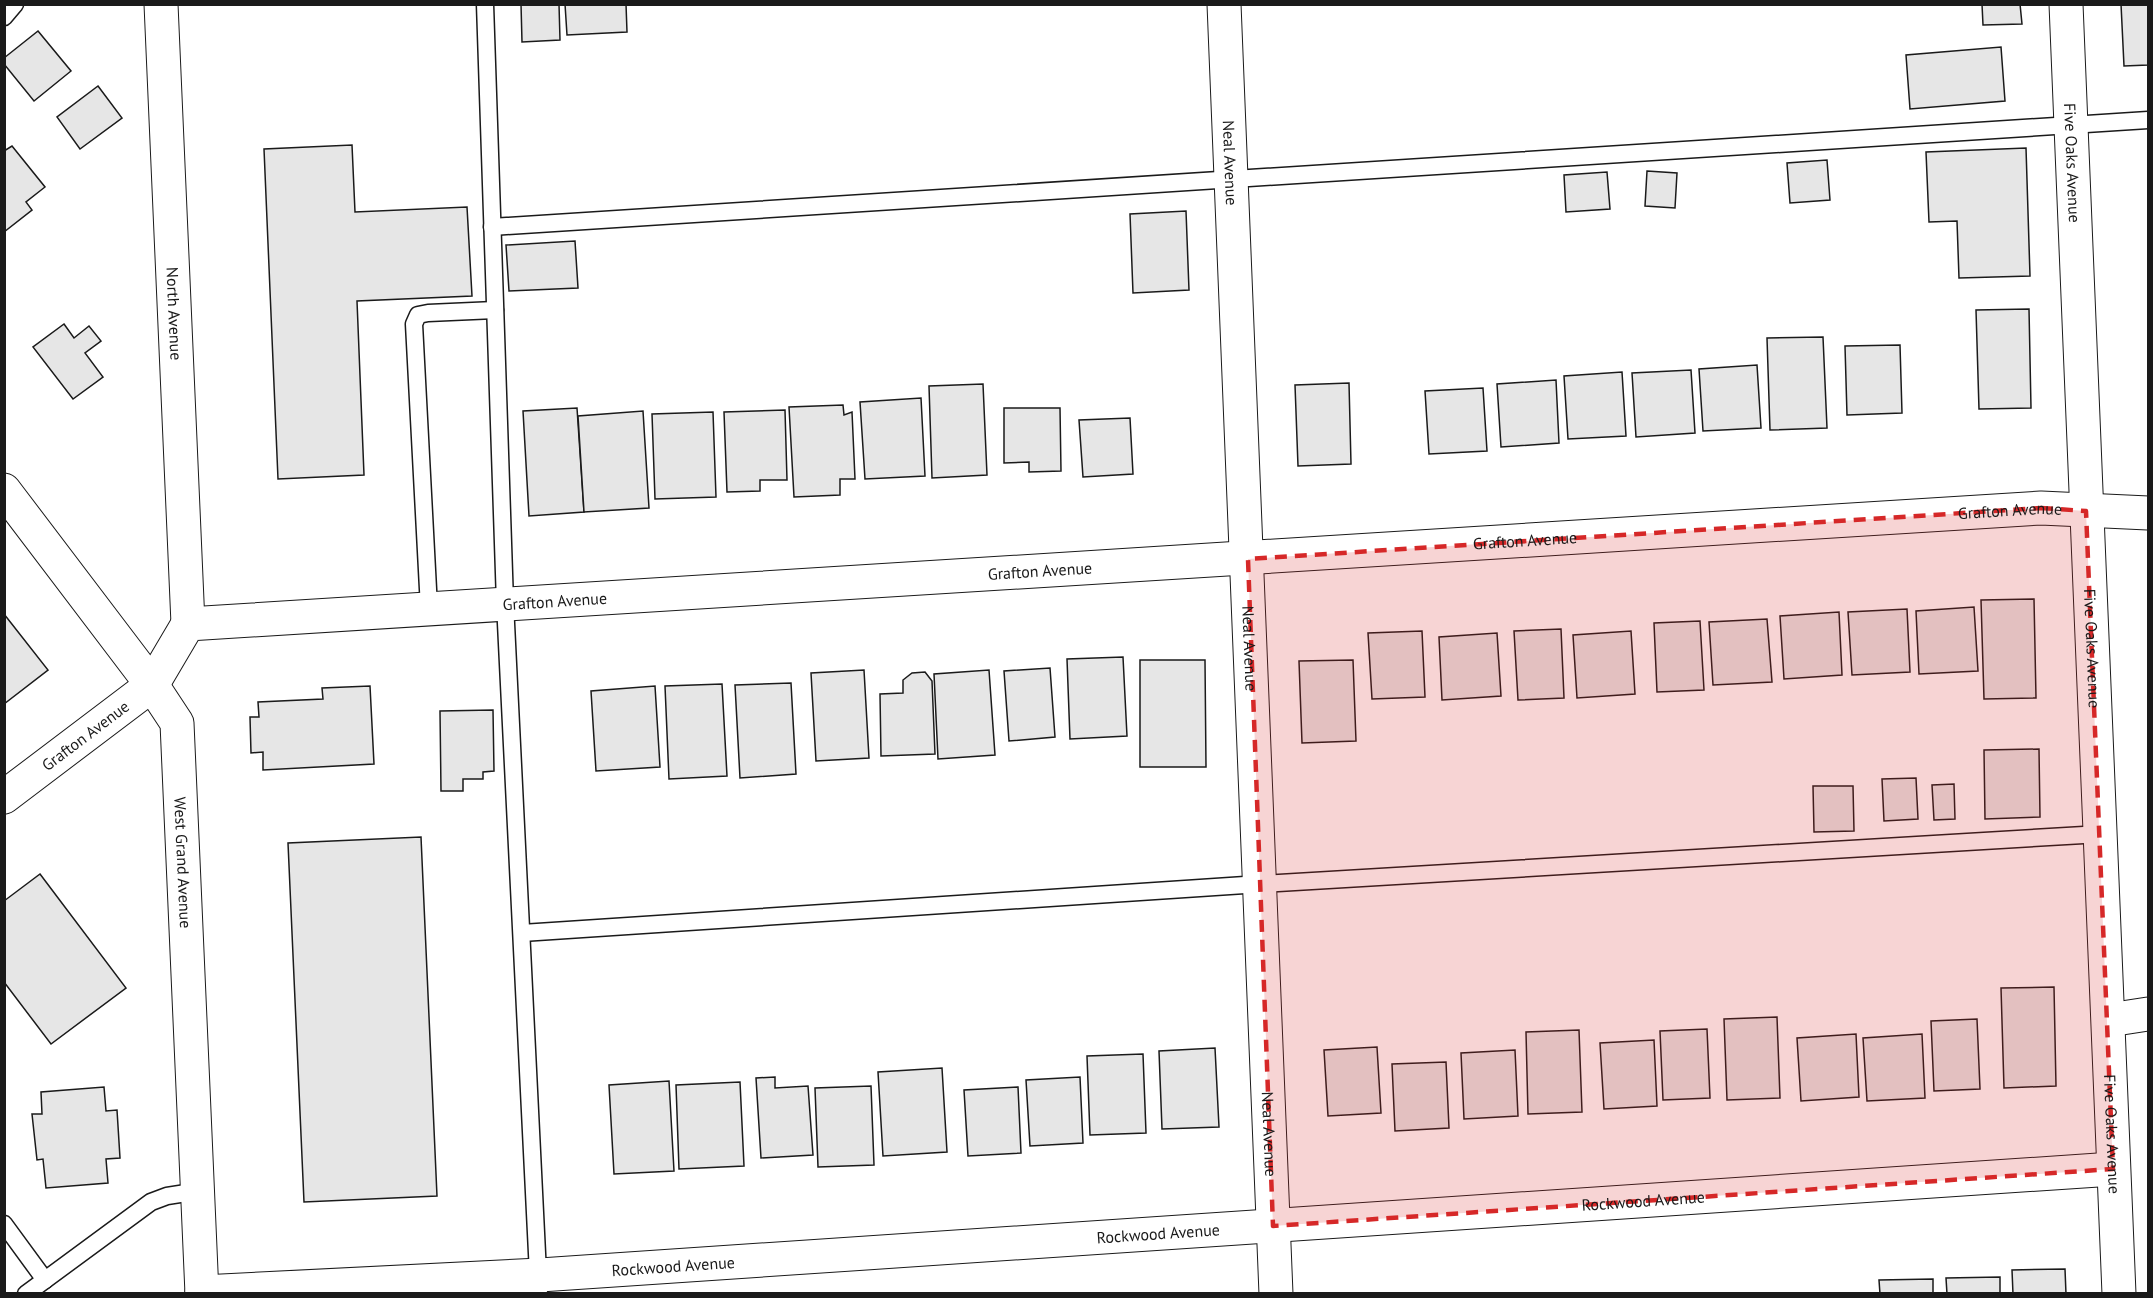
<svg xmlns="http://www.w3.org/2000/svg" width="2153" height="1298" font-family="'PT Sans',sans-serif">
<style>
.building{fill:#e6e6e6;stroke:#1a1a1a;stroke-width:1.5}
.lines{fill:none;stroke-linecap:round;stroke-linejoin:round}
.service-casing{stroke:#1a1a1a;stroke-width:19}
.minor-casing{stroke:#1a1a1a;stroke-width:35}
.secondary-casing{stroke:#1a1a1a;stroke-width:35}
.service{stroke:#fff;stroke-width:16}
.minor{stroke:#fff;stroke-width:33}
.secondary{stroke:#fff;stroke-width:33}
.marked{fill:#d62828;fill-opacity:0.2;stroke:#d62828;stroke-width:4.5;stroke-dasharray:12 8;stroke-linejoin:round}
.labels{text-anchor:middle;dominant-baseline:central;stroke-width:4.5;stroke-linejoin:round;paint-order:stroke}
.street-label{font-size:16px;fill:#1a1a1a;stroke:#fff}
</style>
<rect width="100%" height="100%" fill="#fff"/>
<!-- building -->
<g class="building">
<path d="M521,4H559L560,40L522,42Z"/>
<path d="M565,4H626L627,32L567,35Z"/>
<path d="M1982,4H2020L2022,24L1983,25Z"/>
<path d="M2121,4H2148V65L2124,66Z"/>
<path d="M38,31L71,71L34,101L4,64V58Z"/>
<path d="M2001,47L2005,101L1910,109L1906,55Z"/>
<path d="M98,86L122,118L80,149L57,117Z"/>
<path d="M352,145L355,212L467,207L472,296L357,301L364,475L278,479L264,149Z"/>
<path d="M12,146L45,187L26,202L32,210L4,232V151Z"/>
<path d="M2026,148L2030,276L1959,278L1957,221L1929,222L1926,152Z"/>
<path d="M1827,160L1830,200L1790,203L1787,163Z"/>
<path d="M1647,171L1677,173L1675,208L1645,206Z"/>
<path d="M1607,172L1610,209L1566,212L1564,175Z"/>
<path d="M1186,211L1189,290L1133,293L1130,214Z"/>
<path d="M575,241L578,288L509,291L506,245Z"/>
<path d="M2029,309L2031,408L1979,409L1976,310Z"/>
<path d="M64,324L74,338L89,326L101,341L85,353L103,377L73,399L33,347Z"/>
<path d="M1823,337L1827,428L1770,430L1767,338Z"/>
<path d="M1900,345L1902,413L1847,415L1845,346Z"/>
<path d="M1757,365L1761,428L1703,431L1699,369Z"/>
<path d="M1691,370L1695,433L1636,437L1632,373Z"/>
<path d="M1622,372L1626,436L1568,439L1564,376Z"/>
<path d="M1556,380L1559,443L1501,447L1497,384Z"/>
<path d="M1349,383L1351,464L1298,466L1295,385Z"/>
<path d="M983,384L987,475L932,478L929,386Z"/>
<path d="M1483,388L1487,451L1429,454L1425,391Z"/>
<path d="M921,398L925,476L865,479L860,402Z"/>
<path d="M843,405L844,415L852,412L855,479H840V495L794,497L789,407Z"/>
<path d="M577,408L584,512L529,516L523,411Z"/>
<path d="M1004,408H1060L1061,471L1029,472V462L1004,463Z"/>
<path d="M785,410L787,480H760V491L727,492L724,412Z"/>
<path d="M643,411L649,508L584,512L578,416Z"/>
<path d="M713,412L716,497L655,499L652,414Z"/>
<path d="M1130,418L1133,474L1083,477L1079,420Z"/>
<path d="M2034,599L2036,698L1984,699L1981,600Z"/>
<path d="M1974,607L1978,671L1919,674L1916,611Z"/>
<path d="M1907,609L1910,672L1852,675L1848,612Z"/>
<path d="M1839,612L1842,675L1784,679L1780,616Z"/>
<path d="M4,614L48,670L4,704Z"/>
<path d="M1767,619L1772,682L1713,685L1709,622Z"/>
<path d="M1700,621L1704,690L1657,692L1654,623Z"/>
<path d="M1561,629L1564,698L1518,700L1514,631Z"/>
<path d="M1422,631L1425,697L1372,699L1368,633Z"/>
<path d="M1631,631L1635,694L1577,698L1573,635Z"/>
<path d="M1497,633L1501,696L1442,700L1439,637Z"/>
<path d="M1123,657L1127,736L1070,739L1067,659Z"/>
<path d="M1140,660H1205L1206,767H1140Z"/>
<path d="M1353,660L1356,741L1302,743L1299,661Z"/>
<path d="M1050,668L1055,737L1009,741L1004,671Z"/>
<path d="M864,670L869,758L816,761L811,673Z"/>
<path d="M989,670L995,755L938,759L934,674Z"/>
<path d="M925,672L932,681L935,754L881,756L880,694L903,693V680L912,673Z"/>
<path d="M791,683L796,774L740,778L735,685Z"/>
<path d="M722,684L727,776L669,779L665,686Z"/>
<path d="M370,686L374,764L263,770V752L251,753L250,717H259L258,702L323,699L322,688Z"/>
<path d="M655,686L660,767L596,771L591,691Z"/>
<path d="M493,710L494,771L483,772V779H463V791H441L440,711Z"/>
<path d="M2039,749L2040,817L1985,819L1984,750Z"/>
<path d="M1916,778L1918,819L1884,821L1882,779Z"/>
<path d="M1954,784L1955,819L1934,820L1932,785Z"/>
<path d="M1813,786H1853L1854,831L1814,832Z"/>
<path d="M421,837L437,1196L304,1202L288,843Z"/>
<path d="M40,874L126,988L51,1044L4,982V901Z"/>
<path d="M2054,987L2056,1086L2004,1088L2001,988Z"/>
<path d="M1777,1017L1780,1098L1727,1100L1724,1019Z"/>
<path d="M1977,1019L1980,1089L1934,1091L1931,1021Z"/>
<path d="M1707,1029L1710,1098L1663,1100L1660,1031Z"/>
<path d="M1579,1030L1582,1112L1528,1114L1526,1032Z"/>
<path d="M1856,1034L1859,1097L1801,1101L1797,1038Z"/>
<path d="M1922,1034L1925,1098L1867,1101L1863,1038Z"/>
<path d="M1654,1040L1657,1106L1604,1109L1600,1043Z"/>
<path d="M1377,1047L1381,1113L1328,1116L1324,1050Z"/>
<path d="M1215,1048L1219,1127L1162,1129L1159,1051Z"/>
<path d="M1515,1050L1518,1116L1464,1119L1461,1053Z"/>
<path d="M1143,1054L1146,1133L1090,1135L1087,1056Z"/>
<path d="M1446,1062L1449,1128L1395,1131L1392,1064Z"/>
<path d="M942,1068L947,1152L883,1156L878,1072Z"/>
<path d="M775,1077V1088L808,1086L813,1155L761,1158L756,1078Z"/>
<path d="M1080,1077L1083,1143L1030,1146L1026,1080Z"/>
<path d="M669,1081L674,1171L614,1174L609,1085Z"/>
<path d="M740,1082L744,1166L679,1169L676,1085Z"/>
<path d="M871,1086L874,1165L818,1167L815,1088Z"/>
<path d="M104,1087L106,1111L117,1110L120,1158L106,1159L108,1183L46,1188L43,1159L37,1160L32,1114H42L41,1092Z"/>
<path d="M1018,1087L1021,1153L968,1156L964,1090Z"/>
<path d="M2065,1269L2066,1294H2013L2012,1270Z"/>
<path d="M2000,1277V1294H1947L1946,1278Z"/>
<path d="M1933,1279V1294H1880L1879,1280Z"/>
</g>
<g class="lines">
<!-- service casing -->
<g class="service-casing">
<g id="service">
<path d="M485,4L505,603L539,1294"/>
<path d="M4,17L15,4"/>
<path d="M492,227L2148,120"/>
<path d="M429,608L414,324L418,315L428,313L495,310"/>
<path d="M522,933L1260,884L2101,834"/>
<path d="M4,1224L45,1280"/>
<path d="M26,1294L151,1202L167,1196L199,1191"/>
</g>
</g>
<!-- minor casing -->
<g class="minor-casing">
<g id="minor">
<path id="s1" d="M161,4L188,624"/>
<path id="s2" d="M1224,4L1276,1294"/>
<path id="s3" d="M2066,4L2119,1294"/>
<path id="s4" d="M4,797L152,685L188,624L2041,508L2148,513"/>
<path d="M2109,1020L2148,1014"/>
<path id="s5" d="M202,1292L540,1275L2113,1169"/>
</g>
</g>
<!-- secondary casing -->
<g class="secondary-casing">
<g id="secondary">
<path id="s6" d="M4,490L152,685L177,723L202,1294"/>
</g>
</g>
<!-- service -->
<use href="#service" class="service"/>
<!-- minor -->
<use href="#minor" class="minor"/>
<!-- secondary -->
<use href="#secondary" class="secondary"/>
</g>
<!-- marked area -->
<path class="marked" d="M2041,508L2086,511L2113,1169L1273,1226L1248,559Z"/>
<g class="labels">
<!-- street labels -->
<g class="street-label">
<text stroke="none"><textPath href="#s2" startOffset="159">Neal Avenue</textPath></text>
<text stroke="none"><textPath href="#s3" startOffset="159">Five Oaks Avenue</textPath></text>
<text stroke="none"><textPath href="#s1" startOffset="310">North Avenue</textPath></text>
<text stroke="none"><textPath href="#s4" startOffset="2082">Grafton Avenue</textPath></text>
<text stroke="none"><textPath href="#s4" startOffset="1596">Grafton Avenue</textPath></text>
<text stroke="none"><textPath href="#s4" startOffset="1110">Grafton Avenue</textPath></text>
<text stroke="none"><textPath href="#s4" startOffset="624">Grafton Avenue</textPath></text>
<text stroke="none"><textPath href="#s2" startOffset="645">Neal Avenue</textPath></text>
<text stroke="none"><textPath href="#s3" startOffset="645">Five Oaks Avenue</textPath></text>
<text stroke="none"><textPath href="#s4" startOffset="102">Grafton Avenue</textPath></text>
<text stroke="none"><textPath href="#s6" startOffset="430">West Grand Avenue</textPath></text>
<text stroke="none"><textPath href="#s2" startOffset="1131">Neal Avenue</textPath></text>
<text stroke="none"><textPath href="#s3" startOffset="1131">Five Oaks Avenue</textPath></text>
<text stroke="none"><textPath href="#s5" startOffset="1444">Rockwood Avenue</textPath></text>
<text stroke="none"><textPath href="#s5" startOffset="958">Rockwood Avenue</textPath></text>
<text stroke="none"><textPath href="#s5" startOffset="472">Rockwood Avenue</textPath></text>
</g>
</g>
<!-- border -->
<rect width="2153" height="1298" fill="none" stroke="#1a1a1a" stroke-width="12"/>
</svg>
